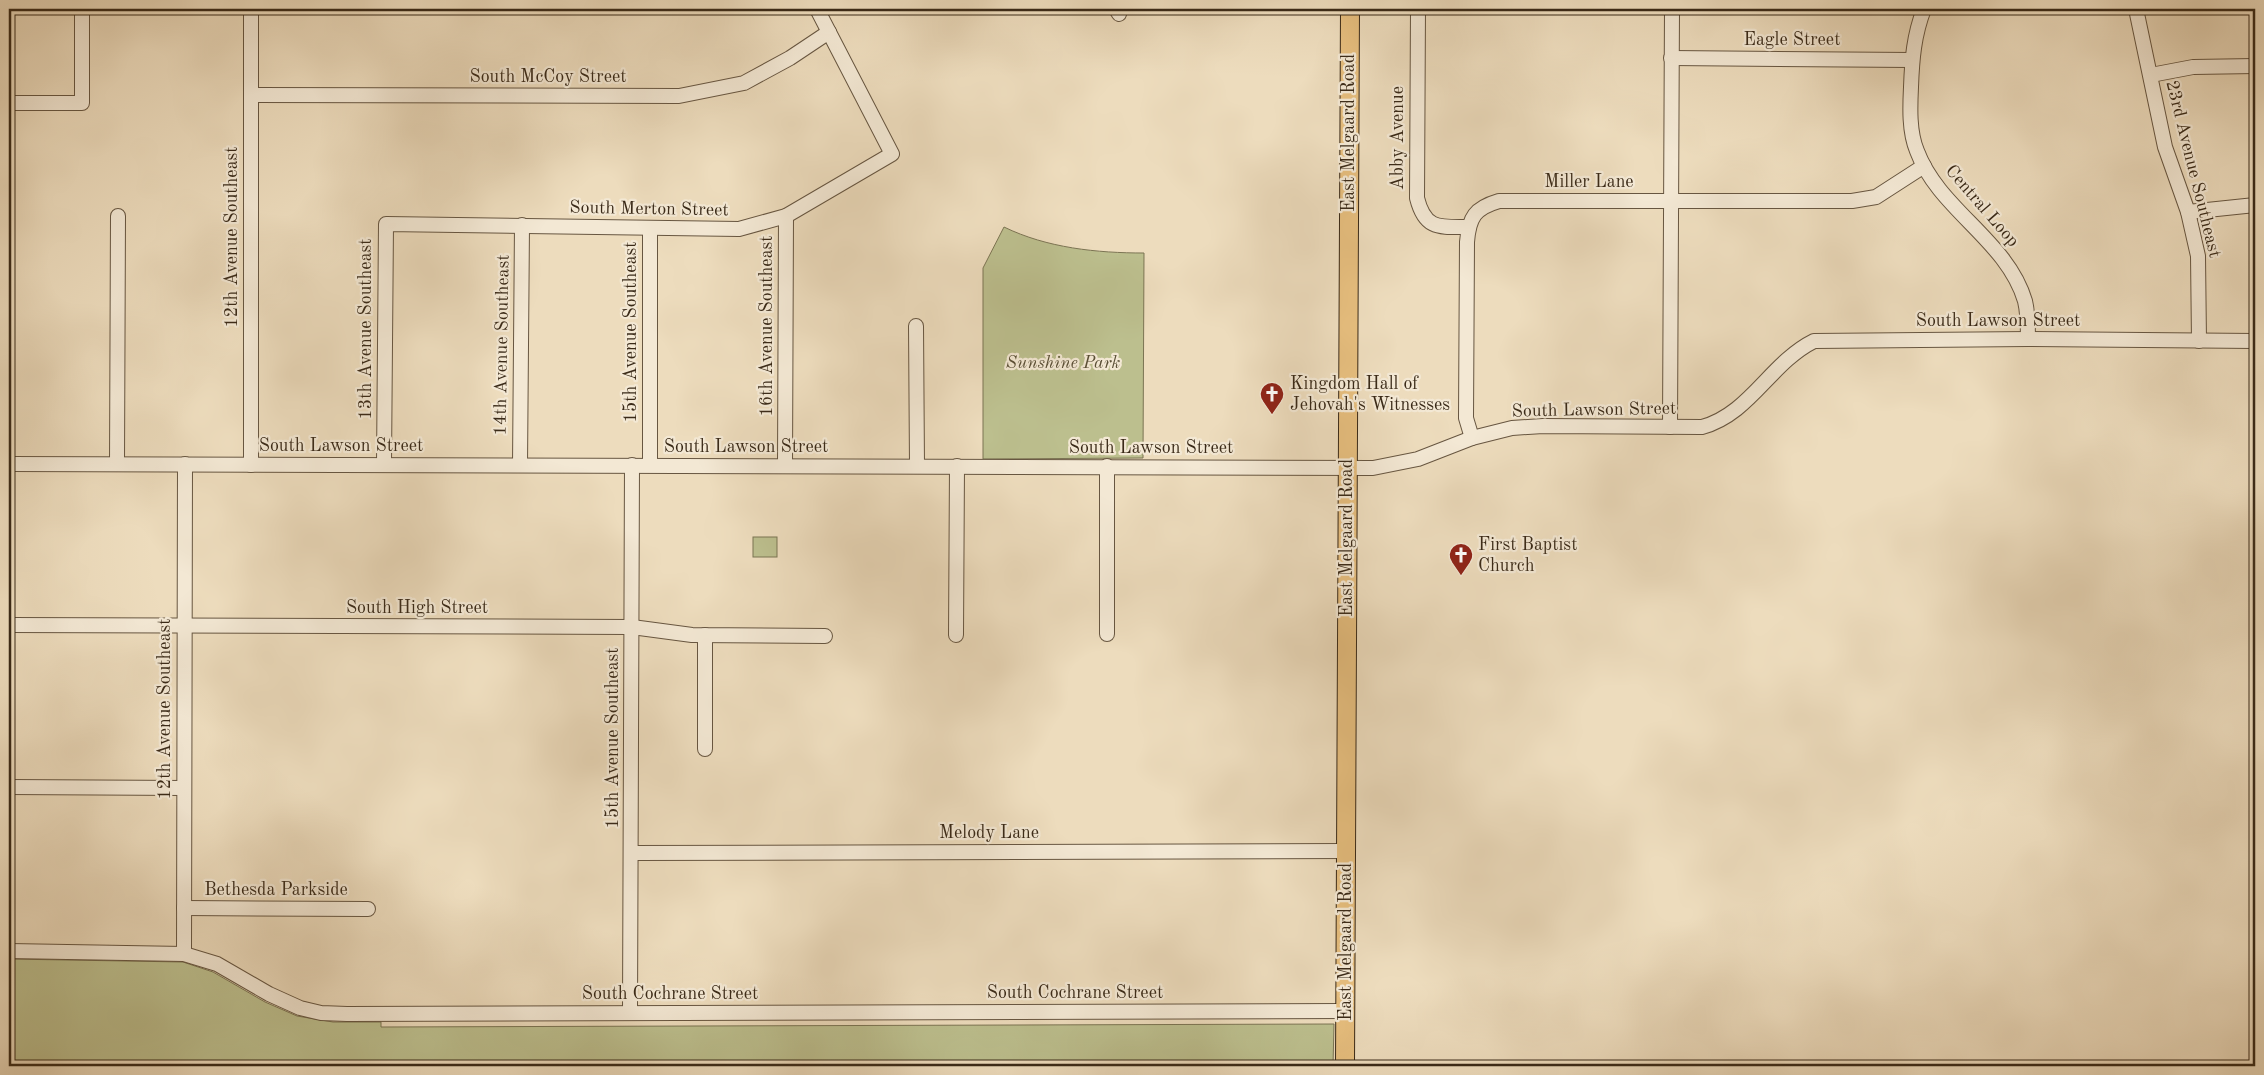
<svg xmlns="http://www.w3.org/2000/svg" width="2264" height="1075" font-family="'Old Standard TT',serif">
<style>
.green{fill:#bcbf8e;stroke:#7b7453}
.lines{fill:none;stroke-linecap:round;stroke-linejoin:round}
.minor-casing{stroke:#675641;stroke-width:16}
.major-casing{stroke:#3a2a18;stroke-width:20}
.minor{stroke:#f3e8d4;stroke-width:14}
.major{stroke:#e6be7e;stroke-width:18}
.labels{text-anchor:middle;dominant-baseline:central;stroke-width:4.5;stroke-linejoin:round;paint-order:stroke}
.street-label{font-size:18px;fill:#3a2a18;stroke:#f3e8d4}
.park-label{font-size:18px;font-style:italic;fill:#5a4f36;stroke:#f3e8d4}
.poi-label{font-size:18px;fill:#3a2a18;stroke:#f3e8d4;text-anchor:start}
</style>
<rect width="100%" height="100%" fill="#eddcbd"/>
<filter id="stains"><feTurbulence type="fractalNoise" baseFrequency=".004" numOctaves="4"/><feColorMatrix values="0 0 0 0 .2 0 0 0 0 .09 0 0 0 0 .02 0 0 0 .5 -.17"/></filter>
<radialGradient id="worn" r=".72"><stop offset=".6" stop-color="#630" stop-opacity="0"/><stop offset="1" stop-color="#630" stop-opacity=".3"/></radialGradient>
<!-- green -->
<g class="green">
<path d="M1004,227C1047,248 1097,253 1144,253L1143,458L983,459V268Z"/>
<rect x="753" y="537" width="24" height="20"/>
<path d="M9,959L183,962L213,972L265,1002L297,1016L333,1022H381V1027L1334,1024L1333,1066H9Z"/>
</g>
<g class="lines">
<!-- minor casing -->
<g class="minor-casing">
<g id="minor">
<path d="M1116,9L1119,14"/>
<path d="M1418,9L1417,198C1425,230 1439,227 1469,227"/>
<path d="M1924,9C1914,35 1912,59 1911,87C1910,107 1909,132 1917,151C1939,210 2007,240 2025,301C2028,313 2028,326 2028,339"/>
<path d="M2136,9L2165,147L2188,212L2198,256L2199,341"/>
<path d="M1671,58L1912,60"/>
<path d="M2151,75L2193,67L2255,66"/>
<path d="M251,95L679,96L744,83L790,58L829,32"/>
<path d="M9,103H82V9"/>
<path d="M2188,212L2255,205"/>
<path d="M650,229V465"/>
<path d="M916,326L917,466"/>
<path d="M1670,427L1672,9"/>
<path d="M1472,438L1466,418L1467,242C1469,217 1475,208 1499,201H1852L1876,197L1924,166"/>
<path d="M9,464L1373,468L1418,459L1472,438L1512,428L1543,426L1702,427C1750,414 1770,363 1814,341L2028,339L2255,341"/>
<path d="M117,464L118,216"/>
<path d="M384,464L386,224L739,229L786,216L892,154L817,9"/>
<path d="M251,465V9"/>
<path d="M520,465L522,225"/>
<path d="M785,466L786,216"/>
<path d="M1107,466V634"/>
<path d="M9,625L632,627L692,635L825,636"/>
<path d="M705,635V749"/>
<path d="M956,635L957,466"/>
<path d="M9,787L184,788"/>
<path d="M631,853L1346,851"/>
<path d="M184,908L368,909"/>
<path d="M9,951L184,954L217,964L269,994L300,1008L321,1013L347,1014L1345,1011"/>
<path d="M184,954L185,464"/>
<path d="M630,1012L632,465"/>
</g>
</g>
<!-- major casing -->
<g class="major-casing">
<path id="major" d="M1345,1066L1350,9"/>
</g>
<!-- minor -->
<use href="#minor" class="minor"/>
<!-- major -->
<use href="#major" class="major"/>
</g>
<!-- icons -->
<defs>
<g id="church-pin" transform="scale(1.25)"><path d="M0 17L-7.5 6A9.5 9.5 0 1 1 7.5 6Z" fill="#8f2418" stroke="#f3e8d4"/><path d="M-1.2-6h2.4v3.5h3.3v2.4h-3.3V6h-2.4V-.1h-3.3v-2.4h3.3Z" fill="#fff"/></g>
</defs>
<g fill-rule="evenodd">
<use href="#church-pin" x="1272" y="394"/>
<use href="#church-pin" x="1461" y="555"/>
</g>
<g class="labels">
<!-- street labels -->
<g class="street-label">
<text x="1792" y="40">Eagle Street</text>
<text x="548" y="77">South McCoy Street</text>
<text transform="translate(1349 133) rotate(-90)">East Melgaard Road</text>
<text transform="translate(1398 138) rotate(-90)">Abby Avenue</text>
<text transform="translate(2193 169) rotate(76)">23rd Avenue Southeast</text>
<text x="1589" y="182">Miller Lane</text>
<text transform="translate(1982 206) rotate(49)">Central Loop</text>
<text transform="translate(649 209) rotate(1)">South Merton Street</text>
<text transform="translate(232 237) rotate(-90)">12th Avenue Southeast</text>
<text x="1998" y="321">South Lawson Street</text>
<text transform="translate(767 326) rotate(-90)">16th Avenue Southeast</text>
<text transform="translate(366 329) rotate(-90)">13th Avenue Southeast</text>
<text transform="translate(631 332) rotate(-90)">15th Avenue Southeast</text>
<text transform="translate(502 345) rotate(-89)">14th Avenue Southeast</text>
<text transform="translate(1594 410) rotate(-1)">South Lawson Street</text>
<text x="341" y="446">South Lawson Street</text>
<text x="746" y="447">South Lawson Street</text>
<text x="1151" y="448">South Lawson Street</text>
<text transform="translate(1347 538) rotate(-90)">East Melgaard Road</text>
<text x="417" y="608">South High Street</text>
<text transform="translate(165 709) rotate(-90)">12th Avenue Southeast</text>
<text transform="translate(613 738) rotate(-90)">15th Avenue Southeast</text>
<text x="989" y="833">Melody Lane</text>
<text x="276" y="890">Bethesda Parkside</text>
<text transform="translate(1346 942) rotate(-90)">East Melgaard Road</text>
<text x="1075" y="993">South Cochrane Street</text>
<text x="670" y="994">South Cochrane Street</text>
</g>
<!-- park labels -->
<g class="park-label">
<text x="1063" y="363">Sunshine Park</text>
</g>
<!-- poi labels -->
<g class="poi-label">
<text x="1290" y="384">Kingdom Hall of<tspan x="1290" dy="21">Jehovah's Witnesses</tspan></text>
<text x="1478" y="545">First Baptist<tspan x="1478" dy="21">Church</tspan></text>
</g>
</g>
<!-- margin -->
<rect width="2264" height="1075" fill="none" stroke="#eddcbd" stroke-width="30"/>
<rect x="10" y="10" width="2244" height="1055" fill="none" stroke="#3a2a18" stroke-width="2.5"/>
<rect x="15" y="15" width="2234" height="1045" fill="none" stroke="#3a2a18"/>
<rect width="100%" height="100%" filter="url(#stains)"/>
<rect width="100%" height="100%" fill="url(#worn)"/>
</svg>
